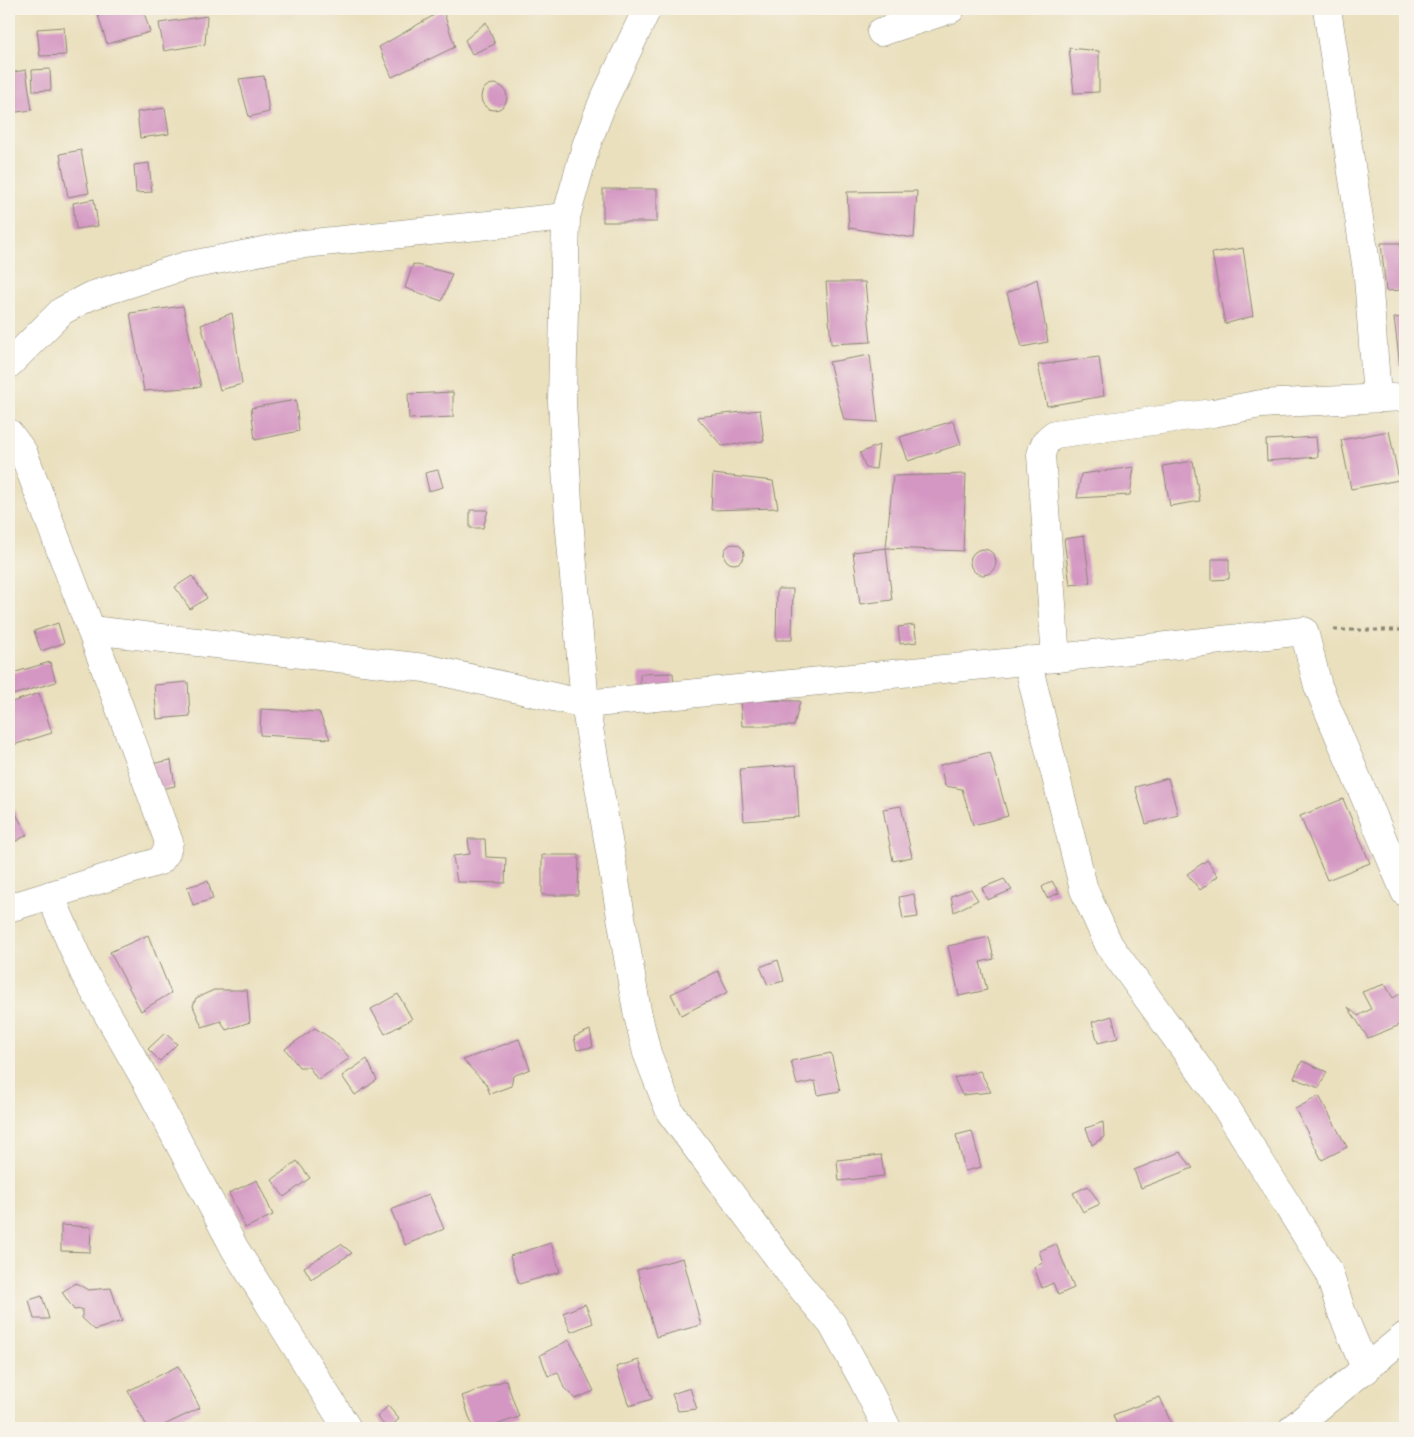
<svg xmlns="http://www.w3.org/2000/svg" width="1414" height="1437" font-family="'Balsamiq Sans',sans-serif">
<style>
.building{fill:#d497c3}
.lines{fill:none;stroke-linecap:round;stroke-linejoin:round}
.minor-casing{stroke:#8a8674;stroke-width:29}
.path{stroke:#8a8674;stroke-width:3;stroke-dasharray:4 4;stroke-linecap:butt}
.minor{stroke:#fff;stroke-width:28}
</style>
<rect width="100%" height="100%" fill="#f7f3e8"/>
<filter id="ink" filterUnits="userSpaceOnUse"><feTurbulence type="fractalNoise" baseFrequency=".02" numOctaves="2"/><feDisplacementMap in="SourceGraphic" scale="10" xChannelSelector="R" yChannelSelector="G"/><feConvolveMatrix kernelMatrix="1 2 1 2 8 2 1 2 1" color-interpolation-filters="sRGB"/></filter>
<filter id="wash" filterUnits="userSpaceOnUse"><feTurbulence type="fractalNoise" baseFrequency=".0096" numOctaves="4" result="noise"/><feDisplacementMap in="SourceGraphic" scale="20" xChannelSelector="R" yChannelSelector="G"/><feGaussianBlur stdDeviation="1.12" result="paint"/><feColorMatrix in="noise" values="0 0 0 0 0 0 0 0 0 0 0 0 0 0 0 0 0 1.4 0 .05"/><feComposite in="paint" operator="in"/></filter>
<g filter="url(#wash)">
<rect width="100%" height="100%" fill="#eae0be"/>
<g id="blocks">
<!-- building -->
<g class="building">
<path d="M96,9H143L150,32L107,44Z"/>
<path d="M443,10L455,47L392,77L379,47Z"/>
<path d="M207,16L205,44L164,51L159,23Z"/>
<path d="M486,22L495,44L472,54L465,40Z"/>
<path d="M64,27L66,55L40,56L37,29Z"/>
<path d="M1069,48L1099,51V92L1074,93Z"/>
<path d="M50,69L51,90L33,91L32,70Z"/>
<path d="M26,70L32,110L9,113V73Z"/>
<path d="M264,76L269,112L249,117L239,79Z"/>
<circle cx="494" cy="97" r="13"/>
<path d="M165,108L169,134L140,138L137,112Z"/>
<path d="M81,150L89,193L68,197L60,154Z"/>
<path d="M149,163L152,192L136,193L134,165Z"/>
<rect x="603" y="189" width="54" height="33"/>
<path d="M917,191L914,238L849,228L847,192Z"/>
<path d="M94,199L98,226L76,229L73,203Z"/>
<path d="M1381,243H1400L1405,290L1386,291Z"/>
<path d="M1243,248L1253,316L1225,324L1212,253Z"/>
<path d="M413,264L452,274L442,301L405,288Z"/>
<path d="M1037,279L1048,342L1022,347L1007,293Z"/>
<path d="M826,282H865L871,342L831,344Z"/>
<path d="M183,306L201,387L144,391L130,313Z"/>
<path d="M232,313L242,384L220,390L201,325Z"/>
<path d="M1405,317V366H1400L1394,318Z"/>
<path d="M870,355L878,422L844,420L829,362Z"/>
<path d="M1099,357L1104,396L1047,406L1038,365Z"/>
<path d="M453,392V417L409,419L408,394Z"/>
<path d="M296,400L299,431L255,440L251,408Z"/>
<path d="M760,410L764,441L722,446L697,417Z"/>
<path d="M953,421L961,444L908,461L900,437Z"/>
<path d="M1389,431L1399,480L1351,489L1341,440Z"/>
<path d="M1316,437L1318,457L1267,461L1266,440Z"/>
<path d="M879,445L876,469L866,468L860,453Z"/>
<path d="M1193,461L1200,501L1170,506L1163,466Z"/>
<path d="M1134,467L1130,495L1077,498L1081,474Z"/>
<path d="M438,470L443,487L429,491L425,473Z"/>
<path d="M713,474L773,481L778,508L711,510Z"/>
<path d="M966,474L963,551L886,548L892,600L860,604L853,552L886,548L893,476Z"/>
<path d="M470,510H488L483,528H470Z"/>
<path d="M1084,536L1090,583L1070,585L1064,539Z"/>
<circle cx="734" cy="554" r="10"/>
<circle cx="983" cy="562" r="13"/>
<path d="M1212,559H1229V579L1212,580Z"/>
<path d="M192,576L207,598L190,609L175,587Z"/>
<path d="M777,589H793L792,640H776Z"/>
<path d="M58,623L64,643L41,651L34,631Z"/>
<path d="M914,625L917,642L900,644L898,627Z"/>
<path d="M50,662L56,682L12,695L9,684V674Z"/>
<path d="M673,673L674,689L640,690V674Z"/>
<path d="M188,682L190,716L157,719L154,685Z"/>
<path d="M39,693L52,733L10,746L9,703Z"/>
<path d="M740,700L800,701L794,726H742Z"/>
<path d="M261,709L319,712L330,739L260,735Z"/>
<path d="M990,752L1008,816L973,825L962,789L945,786L940,765Z"/>
<path d="M171,760L175,786L156,790L151,764Z"/>
<path d="M796,765L799,817L744,821L740,769Z"/>
<path d="M1168,778L1178,815L1146,824L1135,787Z"/>
<path d="M1343,799L1370,863L1327,880L1300,816Z"/>
<path d="M9,800L27,835L9,845Z"/>
<path d="M901,806L912,857L893,861L883,809Z"/>
<path d="M468,839H485L486,857L506,858L505,883L457,882L453,856L470,854Z"/>
<path d="M542,855H579L578,895H542Z"/>
<path d="M1207,860L1218,876L1200,890L1187,874Z"/>
<path d="M1004,879L1012,890L987,900L982,888Z"/>
<path d="M208,881L213,899L193,905L187,887Z"/>
<path d="M1052,881L1059,893L1047,898L1042,887Z"/>
<path d="M971,889L978,900L954,912L951,896Z"/>
<path d="M914,894L918,917L903,919L899,897Z"/>
<path d="M148,935L171,993L141,1011L110,952Z"/>
<path d="M989,937L994,959L980,962L987,990L959,996L948,946Z"/>
<path d="M778,960L784,981L768,985L760,967Z"/>
<path d="M718,971L728,992L681,1015L671,994Z"/>
<path d="M1385,984L1393,998L1405,991V1023L1368,1038L1348,1007L1358,1016L1371,1009L1362,992Z"/>
<path d="M214,990H247L250,1022L226,1030L221,1021L202,1027L193,1006L196,998Z"/>
<path d="M398,994L412,1019L385,1034L371,1009Z"/>
<path d="M1112,1016L1118,1038L1098,1043L1092,1022Z"/>
<path d="M315,1028L333,1040L350,1058L318,1080L309,1067H299L285,1049Z"/>
<path d="M590,1030L593,1047L577,1050L574,1037Z"/>
<path d="M165,1033L177,1044L160,1061L148,1049Z"/>
<path d="M519,1039L530,1069L513,1076L511,1086L490,1094L486,1084L463,1060Z"/>
<path d="M831,1053L840,1091L818,1095L815,1081L797,1085L791,1061Z"/>
<path d="M367,1059L377,1080L355,1095L342,1076Z"/>
<path d="M1302,1061L1327,1072L1319,1088L1294,1078Z"/>
<path d="M980,1071L991,1092L962,1095L954,1078Z"/>
<path d="M1319,1096L1347,1147L1322,1160L1295,1109Z"/>
<path d="M1103,1122L1104,1137L1092,1145L1086,1128Z"/>
<path d="M972,1131L981,1167L965,1171L956,1135Z"/>
<path d="M1180,1152L1193,1168L1141,1188L1134,1170Z"/>
<path d="M881,1155L884,1176L839,1181L837,1160Z"/>
<path d="M297,1161L310,1178L284,1197L272,1180Z"/>
<path d="M257,1180L273,1215L245,1228L229,1193Z"/>
<path d="M1088,1186L1100,1204L1083,1212L1073,1193Z"/>
<path d="M429,1194L444,1229L405,1245L391,1210Z"/>
<path d="M61,1225L91,1227L90,1252L61,1251Z"/>
<path d="M551,1243L560,1272L519,1284L510,1256Z"/>
<path d="M341,1244L352,1253L311,1279L304,1267Z"/>
<path d="M1056,1244L1074,1288L1058,1295L1053,1283L1042,1288L1034,1267L1043,1263L1039,1251Z"/>
<path d="M683,1258L701,1325L656,1337L637,1270Z"/>
<path d="M76,1283L88,1290L111,1288L122,1321L95,1330L82,1318V1309L74,1310L62,1292Z"/>
<path d="M42,1296L49,1319H34L29,1300Z"/>
<path d="M585,1304L593,1323L571,1332L563,1313Z"/>
<path d="M569,1340L594,1391L575,1399L564,1388L558,1372L548,1376L540,1355Z"/>
<path d="M639,1360L652,1399L629,1406L616,1367Z"/>
<path d="M178,1366L200,1408L158,1428H148L128,1391Z"/>
<path d="M506,1380L519,1417L493,1426L494,1428H473L462,1396Z"/>
<path d="M690,1388L697,1409L678,1411L672,1394Z"/>
<path d="M1160,1397L1173,1428H1118L1113,1415Z"/>
<path d="M388,1406L399,1419L389,1428H387L377,1417Z"/>
</g>
</g>
</g>
<g filter="url(#ink)">
<use href="#blocks" fill-opacity="0" stroke="#8a8674" stroke-width="1"/>
<g class="lines">
<!-- minor casing -->
<g class="minor-casing">
<g id="minor">
<path d="M647,9L602,104L586,146L566,217L562,402L569,519L585,704L637,1011L647,1053L670,1112L792,1276L832,1324L862,1378L887,1428"/>
<path d="M1327,9L1368,277L1377,397"/>
<path d="M881,32L951,9"/>
<path d="M9,364L62,311L90,296L185,266L294,245L566,217"/>
<path d="M9,433L23,452L91,630L169,842L166,853L160,861L9,908"/>
<path d="M91,630L425,668L585,704L1056,658L1304,631L1318,686L1405,892"/>
<path d="M1056,658L1041,455C1044,444 1046,440 1055,434L1213,413L1261,404L1405,397"/>
<path d="M1027,660L1084,890L1109,945L1222,1101L1328,1270L1342,1313L1366,1370"/>
<path d="M50,895L84,973L146,1081L235,1249L347,1428"/>
<path d="M1293,1428L1405,1336"/>
</g>
</g>
<!-- path -->
<path class="path" d="M1334,630H1405"/>
<!-- minor -->
<use href="#minor" class="minor"/>
</g>
</g>
<!-- margin -->
<rect width="1414" height="1437" fill="none" stroke="#f7f3e8" stroke-width="30"/>
</svg>
